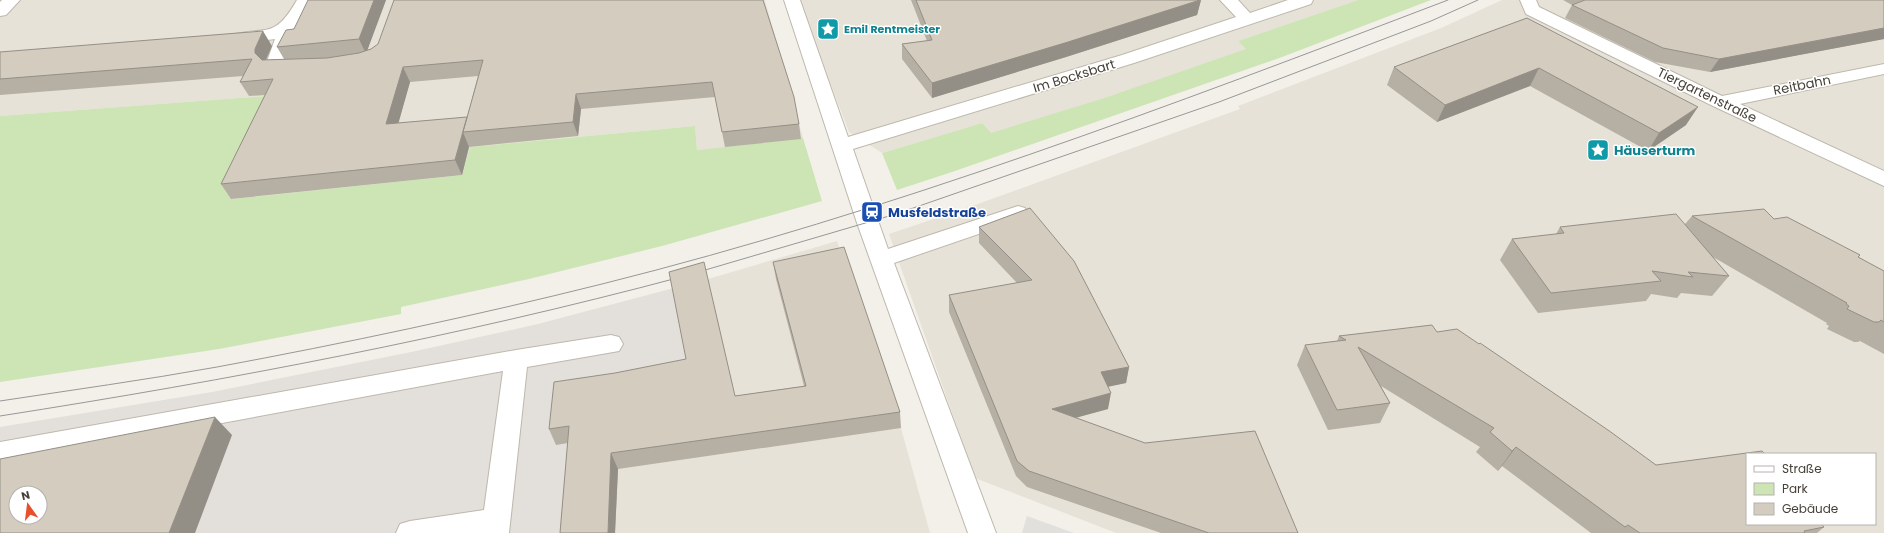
<svg xmlns="http://www.w3.org/2000/svg" width="1884" height="533" font-family="Poppins,sans-serif">
<style>
.residential{fill:#e7e2d7;fill-rule:evenodd}
.industrial{fill:#e3dfda;fill-rule:evenodd}
.green{fill:#cde4b5}
.parking{fill:#e2e0dd}
.lines{fill:none;stroke-linecap:round;stroke-linejoin:round}
.minor-casing{stroke:#beb8ac;stroke-width:2}
.minor{fill:#fff;fill-rule:evenodd}
.tram{stroke:#979797;stroke-width:1}
.wall{fill:#b6afa4;fill-rule:evenodd}
.shaded-wall{fill:#948f86}
.building{fill:#d4ccbf;stroke:#948f86;fill-rule:evenodd}
.labels{text-anchor:middle;dominant-baseline:central;stroke-width:3;stroke-linejoin:round;paint-order:stroke}
.far-culture-label{font-size:11px;font-weight:bold;fill:#0d838f;stroke:#fff;text-anchor:start}
.street-label{font-size:13px;fill:#464138;stroke:#fff}
.culture-label{font-size:13px;font-weight:bold;fill:#0d838f;stroke:#fff;text-anchor:start}
.transit-label{font-size:13px;font-weight:bold;fill:#164399;stroke:#fff;text-anchor:start}
</style>
<rect width="100%" height="100%" fill="#f3f0e9"/>
<!-- residential -->
<g class="residential">
<path d="M0,0H765L803,138L697,150L695,126L470,147L462,175L231,199L279,95L0,116Z"/>
<path d="M798,0H1358L1238,41L1247,49L1104,98L991,134L982,123L882,153L849,132Z"/>
<path d="M1502,0H1884V533H1116L975,478L889,234L975,205L1240,109L1238,106L1441,28ZM1747,454H1875V524H1747Z"/>
<path d="M837,241L901,428L930,533H615L622,389L728,366L708,279Z"/>
</g>
<!-- industrial -->
<path class="industrial" d="M708,279L728,366L622,389L615,533H0V427L212,392L416,351L538,324ZM16,493H40V517H16Z"/>
<!-- green -->
<g class="green">
<path d="M1358,0H1431L1282,57L952,172L897,190L882,153L982,123L991,133L1104,98L1246,49L1238,41Z"/>
<path d="M279,95L232,199L462,175L470,147L695,126L697,150L803,138L822,201L662,246L529,279L401,307V314L219,349L0,382V116Z"/>
</g>
<!-- parking -->
<path class="parking" d="M1027,516L1074,533H1022Z"/>
<g class="lines">
<!-- minor casing -->
<g class="minor-casing">
<g id="minor">
<path d="M2,0H20L6,15L0,16V2Z"/>
<path d="M297,0H313L300,23L289,33L294,40L285,63L301,64L304,68L301,72C290,75 273,78 265,67L275,39L236,44L230,43L227,39L230,35C267,26 274,40 297,0Z"/>
<path d="M784,0H800L848,137L1122,55L1236,17L1220,0H1238L1250,13L1288,0H1313L1311,4L1134,63L853,149L888,249L1018,206L1025,208L1028,213L1025,218L894,263L996,533H968L857,223Z"/>
<path d="M1520,0H1536L1539,7L1722,96L1884,64V74L1740,104L1884,171V186L1713,106L1526,14Z"/>
<path d="M611,335L619,337L623,344L619,351L527,367L509,533H396L400,524L410,521L484,510L503,371L0,464V442L516,350Z"/>
</g>
</g>
<!-- minor -->
<use href="#minor" class="minor"/>
<!-- tram -->
<g class="tram">
<path d="M695,273L896,214L1219,102L1431,21L1478,0"/>
<path d="M0,401C72,390 145,380 217,367C346,343 474,316 602,284C890,212 1170,106 1448,0"/>
<path d="M0,416C230,380 456,337 681,277"/>
</g>
</g>
<!-- wall -->
<g class="wall">
<path d="M386,0L367,50L763,0L799,124L801,139L725,147L715,97L581,109L578,136L469,147L462,175L231,199L221,184L265,95L249,96L240,82L243,76L0,95V52L272,46L266,60L284,59L277,47L294,29ZM478,76L467,117L398,123L410,82Z"/>
<path d="M911,0H1201L1197,15L1066,57L932,98L902,59V44L927,41Z"/>
<path d="M1563,0H1884V39L1710,72L1655,62L1565,18L1572,5Z"/>
<path d="M1527,18L1686,125L1648,151L1530,86L1437,122L1387,85L1394,67Z"/>
<path d="M1692,216L1774,219L1858,257L1884,271V354L1860,341L1858,342H1854L1827,329L1829,326L1826,324L1827,323L1713,257L1729,276L1712,296L1681,293L1677,298L1651,294L1646,301L1538,313L1500,260L1512,239L1556,234L1560,227L1685,224Z"/>
<path d="M979,227L1129,367L1126,383L1108,386V409L1076,417L1298,533H1161L1027,487L1016,476L949,312V295L1017,283L979,243Z"/>
<path d="M773,262L900,412L901,428L618,469L615,533H560L568,443L556,445L549,429L735,396L804,386L776,279Z"/>
<path d="M1437,332L1656,465L1824,527L1817,533H1591L1502,466L1498,471L1476,452L1480,447L1381,386L1390,403L1380,423L1328,430L1297,365L1305,345L1337,341L1339,336Z"/>
</g>
<!-- shaded-wall -->
<g class="shaded-wall">
<path d="M374,0H386L366,54L359,39Z"/>
<path d="M1201,0L1197,15L1066,57L932,98V83Z"/>
<path d="M1884,28V39L1710,72L1719,59Z"/>
<path d="M263,31L272,46L264,64L255,53V49Z"/>
<path d="M403,67L410,82L394,139L386,124Z"/>
<path d="M1539,68L1530,86L1437,122L1445,105Z"/>
<path d="M576,94L581,109L578,136L573,122Z"/>
<path d="M1698,107L1686,125L1648,151L1659,133Z"/>
<path d="M467,117L463,132L469,147L462,175L455,160Z"/>
<path d="M1129,367L1126,383L1098,389L1101,372Z"/>
<path d="M1111,393L1108,409L1050,425L1052,409Z"/>
<path d="M215,417L232,435L195,533H169Z"/>
<path d="M1516,447L1502,466L1498,471L1512,451Z"/>
<path d="M611,453L618,469L615,533H608Z"/>
</g>
<!-- building -->
<g class="building">
<path d="M308,0H374L359,39L277,47L286,30L294,29Z"/>
<path d="M394,0H763L794,97L799,124L722,132L712,82L576,94L573,122L463,132L483,60L403,67L386,124L467,117L455,160L221,184L273,79L240,82L252,59L0,79V52L263,31L255,49V53L262,60L327,58L359,53L371,49L378,44Z"/>
<path d="M916,0H1200L1068,42L932,83L902,44L932,40Z"/>
<path d="M1585,0H1884V28L1719,59L1663,48L1572,5Z"/>
<path d="M1527,18L1698,107L1659,133L1539,68L1445,105L1394,67Z"/>
<path d="M1030,208L1074,261L1129,367L1101,372L1111,393L1052,409L1145,443L1255,431L1298,533H1209L1029,471L1017,461L949,295L1032,280L979,227Z"/>
<path d="M1764,209L1774,219L1787,217L1860,255L1858,257L1884,271V322L1881,320L1879,322H1874L1847,309L1849,306L1846,304L1847,303L1692,216Z"/>
<path d="M1676,214L1729,276L1688,272L1693,277L1652,271L1661,281L1551,293L1512,239L1564,233L1560,227Z"/>
<path d="M844,247L900,412L611,453L608,533H560L569,426L549,429L554,382L615,373L686,359L669,272L704,262L735,396L806,386L773,262Z"/>
<path d="M1432,325L1437,332L1457,329L1479,344L1480,343L1608,430L1656,465L1762,451L1765,454H1747V524H1821L1824,527L1804,531L1805,533H1640L1628,525L1625,527L1516,447L1512,451L1490,432L1494,428L1358,347L1390,403L1337,410L1305,345L1346,340L1339,336Z"/>
<path d="M215,417L169,533H0V459ZM16,493H40V517H16Z"/>
</g>
<!-- icons -->
<defs>
<g id="sight-square" transform="scale(1.15)"><rect x="-9" y="-9" width="18" height="18" rx="4" fill="#0f9aa8" stroke="#fff"/><path d="M0-6L1.8-2.2L6-1.7L2.9 1.2L3.7 5.4L0 3.3L-3.7 5.4L-2.9 1.2L-6-1.7L-1.8-2.2Z" fill="#fff"/></g>
<g id="station-square" transform="scale(1.15)"><rect x="-9" y="-9" width="18" height="18" rx="4" fill="#1a4fb4" stroke="#fff"/><path d="M-3-6H3Q5-6 5-4V2Q5 4 3 4L4.5 6H3L1.5 4h-3L-3 6H-4.5L-3 4Q-5 4-5 2V-4Q-5-6-3-6ZM-3.5-4v3h7v-3ZM-3.5 1v1.5H-2V1ZM2 1v1.5H3.5V1Z" fill="#fff"/></g>
</defs>
<g fill-rule="evenodd">
<use href="#sight-square" x="828" y="29"/>
<use href="#sight-square" x="1598" y="150"/>
<use href="#station-square" x="872" y="212"/>
</g>
<g class="labels">
<!-- far-culture labels -->
<g class="far-culture-label">
<text x="844" y="29">Emil Rentmeister</text>
</g>
<!-- street labels -->
<g class="street-label">
<text transform="translate(1074 76) rotate(-17)">Im Bocksbart</text>
<text transform="translate(1802 85) rotate(-11)">Reitbahn</text>
<text transform="translate(1707 95) rotate(26)">Tiergartenstraße</text>
</g>
<!-- culture labels -->
<g class="culture-label">
<text x="1614" y="150">Häuserturm</text>
</g>
<!-- transit labels -->
<g class="transit-label">
<text x="888" y="212">Musfeldstraße</text>
</g>
</g>
<!-- legend -->
<rect x="1746" y="453" width="130" height="72" fill="#ffffff" stroke="#b5b3af"/>
<rect x="1754" y="466" width="20" height="6" fill="#ffffff" stroke="#b5b3af"/>
<text x="1782" y="473" font-size="12" fill="#464138">Straße</text>
<rect x="1754" y="483" width="20" height="12" fill="#cde4b5" stroke="#b5b3af"/>
<text x="1782" y="493" font-size="12" fill="#464138">Park</text>
<rect x="1754" y="503" width="20" height="12" fill="#d4ccbf" stroke="#b5b3af"/>
<text x="1782" y="513" font-size="12" fill="#464138">Gebäude</text>
<!-- north arrow -->
<g transform="translate(28 505) rotate(346)"><circle r="19" fill="#ffffff" stroke="#b5b3af"/>
<path d="M0-3L7 15L0 10L-7 15Z" fill="#e84f2b"/>
<text y="-6" font-size="11" font-weight="bold" text-anchor="middle" fill="#464138">N</text>
</g>
</svg>
